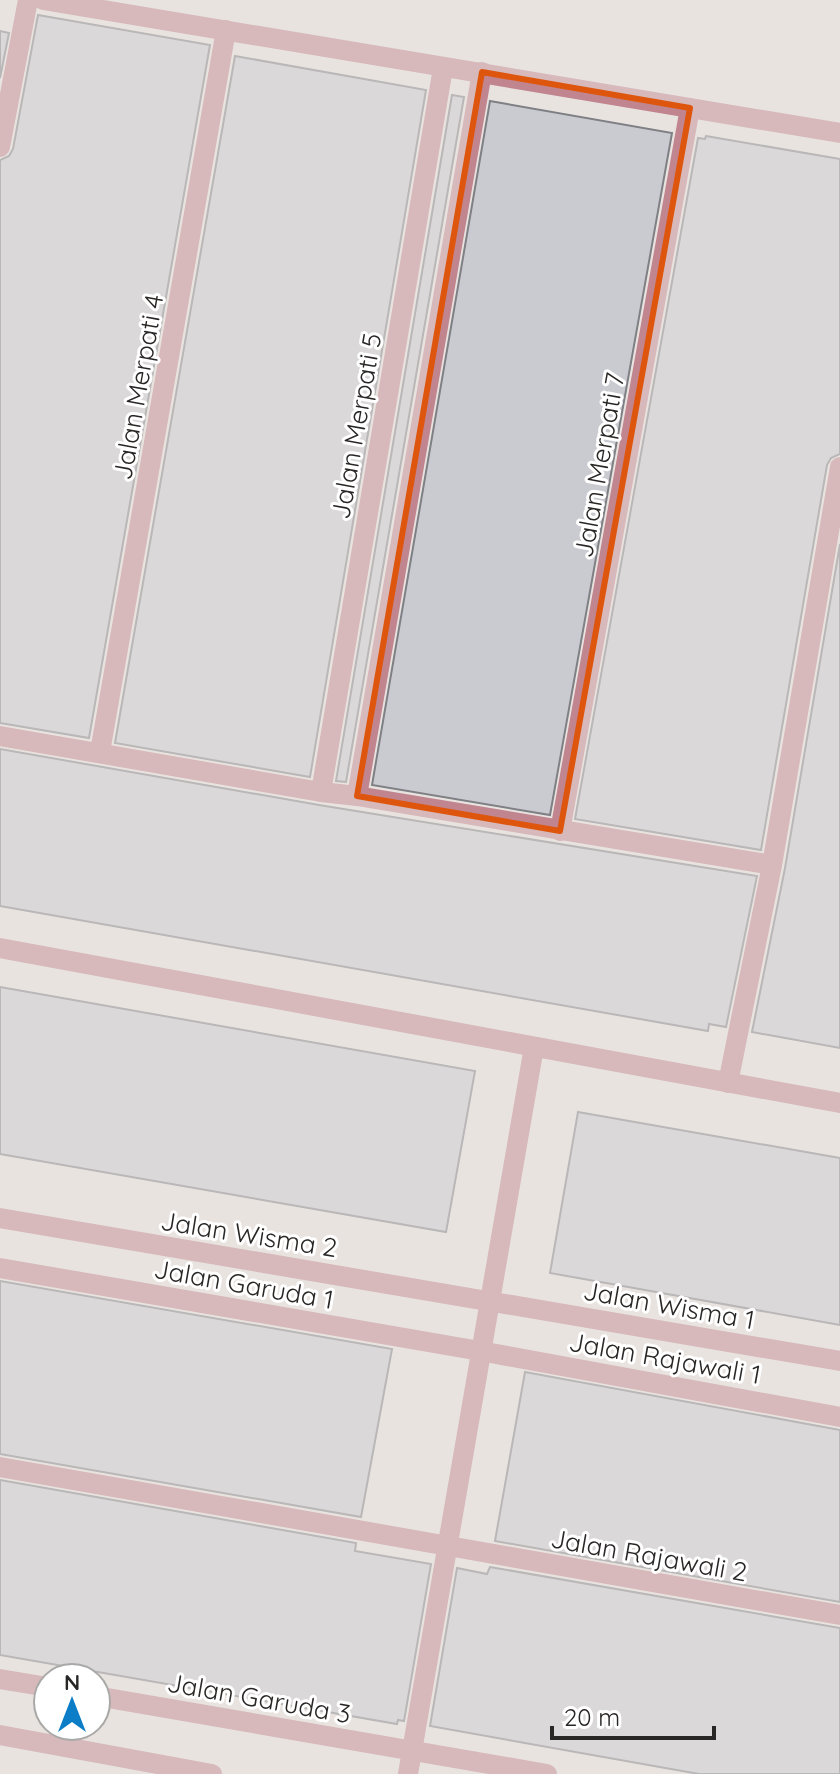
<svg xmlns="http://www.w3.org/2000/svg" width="840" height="1774" font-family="Quicksand,sans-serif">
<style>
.building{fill:#cacbd0;stroke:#7f8085;stroke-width:2}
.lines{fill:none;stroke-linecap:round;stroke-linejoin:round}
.minor{stroke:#c0858e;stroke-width:20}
.tertiary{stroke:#c0858e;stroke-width:20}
.marked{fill:none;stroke:#de560d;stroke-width:6;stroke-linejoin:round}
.labels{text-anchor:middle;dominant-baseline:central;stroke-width:6;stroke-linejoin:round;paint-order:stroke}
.street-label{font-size:26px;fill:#292726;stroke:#fff}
</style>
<rect width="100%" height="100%" fill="#e9e3e0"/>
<!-- building -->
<g class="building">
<path d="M38,15L210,45L89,738L0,723V160L9,156L13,149Z"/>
<path d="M0,31L9,33L0,78Z"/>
<path d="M235,56L426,90L310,777L115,743Z"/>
<path d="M452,95L464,97L346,782L336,781Z"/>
<path d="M490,101L672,133L550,815L372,785Z"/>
<path d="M706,136L840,159V454L831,458L827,465L761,850L575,819L698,138L705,139Z"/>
<path d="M840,544V1048L752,1032L785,868Z"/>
<path d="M0,749L319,805L757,876L726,1027L709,1024L708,1031L0,906Z"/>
<path d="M0,987L475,1071L446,1232L0,1154Z"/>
<path d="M578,1112L840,1158V1325L550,1273Z"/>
<path d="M0,1281L392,1349L361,1517L0,1454Z"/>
<path d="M525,1372L840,1430V1602L495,1541Z"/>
<path d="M0,1480L356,1543L355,1551L431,1564L404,1721L398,1720L397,1724L0,1655Z"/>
<path d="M490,1567L840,1628V1774H699L430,1726L457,1568L487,1574Z"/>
</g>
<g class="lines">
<!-- minor -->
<g class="minor">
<path d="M43,0L840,133"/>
<path d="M0,147L28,0"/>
<path d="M0,736L321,792L357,796L772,865"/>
<path d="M100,752L226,30"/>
<path d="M321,792L443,68"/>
<path d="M357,796L482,72"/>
<path d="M560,831L690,108"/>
<path d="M728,1083L772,865L840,467"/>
<path d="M0,1218L840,1361"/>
<path d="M0,1268L480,1351L840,1417"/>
<path d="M0,1467L840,1615"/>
<path d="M0,1679L48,1687"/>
<path d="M96,1696L547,1774"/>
<path d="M0,1735L212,1774"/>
<path d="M408,1774L534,1047"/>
</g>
<!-- tertiary -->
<path class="tertiary" d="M0,948L840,1103"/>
</g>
<!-- marked area -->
<path d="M0 0H840V1774H0ZM482,72L690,108L560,831L357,796Z" fill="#e9e3e0" fill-opacity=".55" fill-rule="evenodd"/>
<path class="marked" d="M482,72L690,108L560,831L357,796Z"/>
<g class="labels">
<!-- street labels -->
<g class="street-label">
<text transform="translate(138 387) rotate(-80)">Jalan Merpati 4</text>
<text transform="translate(356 426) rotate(-80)">Jalan Merpati 5</text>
<text transform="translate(599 465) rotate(-80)">Jalan Merpati 7</text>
<text transform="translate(249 1234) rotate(9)">Jalan Wisma 2</text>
<text transform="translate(244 1284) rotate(10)">Jalan Garuda 1</text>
<text transform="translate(669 1305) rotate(10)">Jalan Wisma 1</text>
<text transform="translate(665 1358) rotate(10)">Jalan Rajawali 1</text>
<text transform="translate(649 1555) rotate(10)">Jalan Rajawali 2</text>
<text transform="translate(259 1698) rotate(10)">Jalan Garuda 3</text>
</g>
</g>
<!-- north arrow -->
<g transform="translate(72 1702)"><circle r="38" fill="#ffffff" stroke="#a9a9a8" stroke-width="2"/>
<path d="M0-6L14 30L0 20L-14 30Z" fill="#0c7dc7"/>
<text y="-12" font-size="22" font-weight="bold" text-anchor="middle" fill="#292726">N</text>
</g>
<!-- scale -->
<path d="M552 1726v12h162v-12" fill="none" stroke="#292726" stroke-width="4"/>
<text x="564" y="1726" font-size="24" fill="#292726" stroke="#ffffff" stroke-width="6" paint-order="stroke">20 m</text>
</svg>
